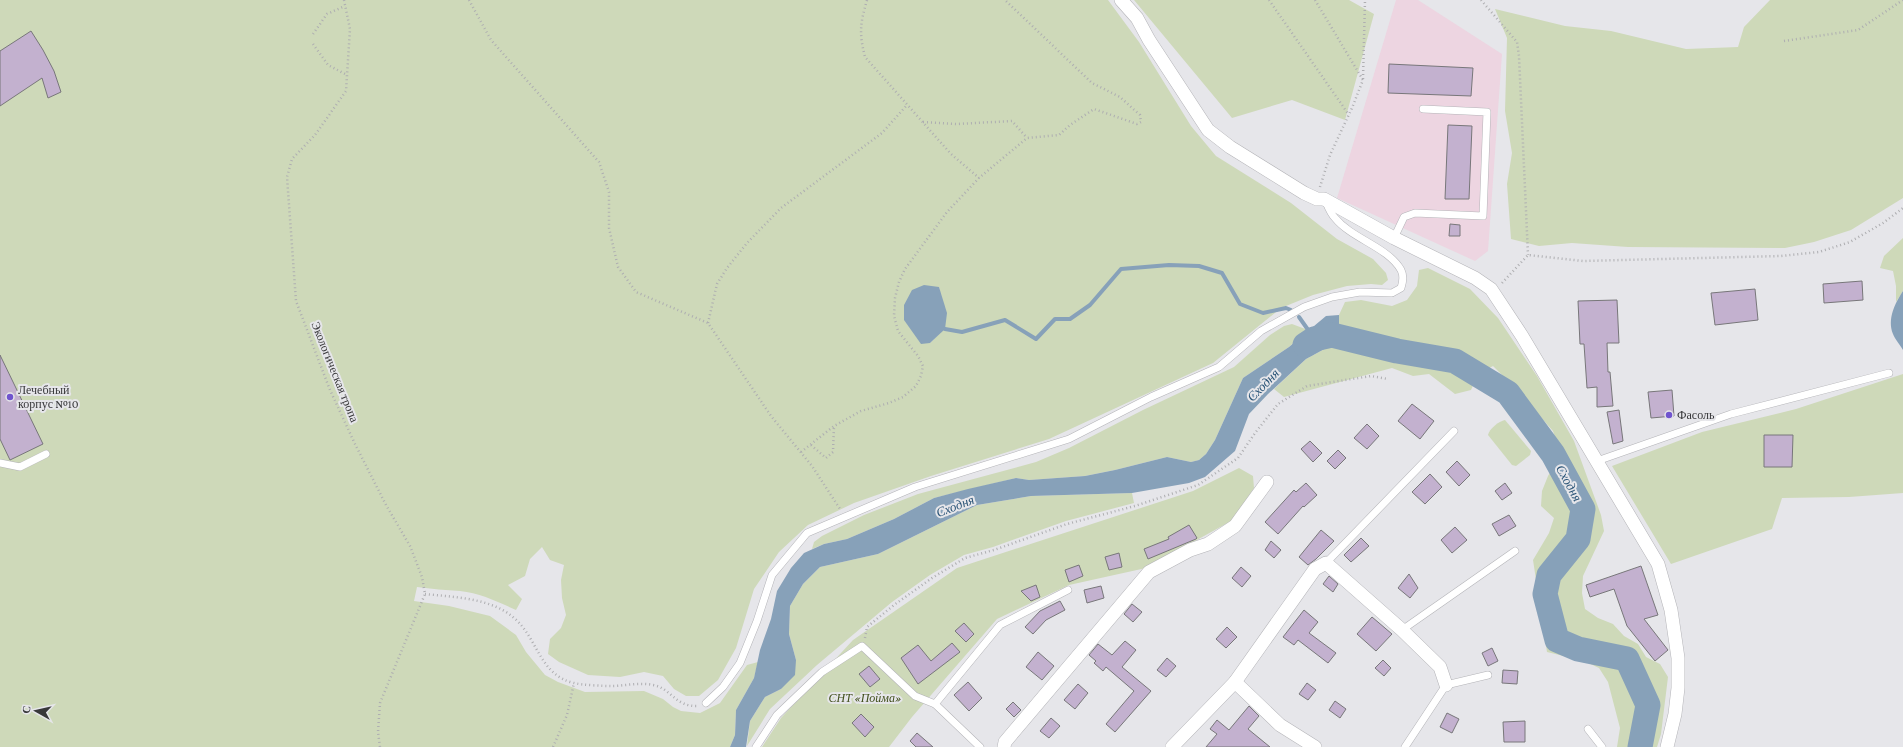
<svg xmlns="http://www.w3.org/2000/svg" width="1903" height="747" font-family="'Crimson Pro',serif">
<style>
.industrial{fill:#edd5e1}
.green{fill:#ced9b9;fill-rule:evenodd}
.water{fill:#87a1b9}
.lines{fill:none;stroke-linecap:round;stroke-linejoin:round}
.stream{stroke:#87a1b9;stroke-width:4}
.river{stroke:#87a1b9;stroke-width:25}
.building{fill:#c3b1cf;stroke:#78777a}
.service-casing{stroke:#b4b4b8;stroke-width:8}
.minor-casing{stroke:#b4b4b8;stroke-width:14}
.path{stroke:#aeaeb1;stroke-width:2.5;stroke-dasharray:1 3;stroke-linecap:butt}
.service{stroke:#fff;stroke-width:7}
.minor{stroke:#fff;stroke-width:13}
.poi-dot{fill:#7054ce;stroke:#e6e6ea;stroke-width:1.5}
.labels{text-anchor:middle;dominant-baseline:central;stroke-width:4;stroke-linejoin:round;paint-order:stroke}
.street-label{font-size:12px;fill:#38383a;stroke:#e6e6ea}
.poi-label{font-size:12px;fill:#38383a;stroke:#e6e6ea;text-anchor:start}
.park-label{font-size:12px;font-style:italic;fill:#414f1c;stroke:#e6e6ea}
.water-label{font-size:13px;font-style:italic;fill:#2a5477;stroke:#e6e6ea}
</style>
<rect width="100%" height="100%" fill="#e6e6ea"/>
<!-- industrial -->
<path class="industrial" d="M1396,0H1418L1502,54L1488,251L1475,261L1337,198Z"/>
<!-- green -->
<g class="green">
<path d="M0,0H1108L1139,42L1191,126L1216,156L1291,203L1337,239L1373,259L1386,273L1388,280L1382,285L1371,284L1347,286L1313,295L1281,308L1213,363L1049,439L931,476L854,503L808,525L779,552L754,589L736,648L718,680L699,696H686L674,689L663,676L644,672L620,677L588,675L559,662L548,654L550,639L561,628L566,615L562,598L561,580L564,565L550,560L542,547L530,559L525,576L508,585L522,599L516,610C498,602 480,593 460,591C446,590 431,589 417,587L414,601L449,606L490,616L516,635L526,652L545,675L558,682L585,692L644,691L663,699L673,707L681,711L700,713L720,703L747,665L758,662L754,678L736,710L735,735L730,747H0ZM939,287L941,297L938,335L930,343Z"/>
<path d="M1134,0H1349L1374,14L1345,120L1292,100L1232,118Z"/>
<path d="M1770,0H1903V198L1851,230L1814,242L1785,248L1628,247L1572,243L1539,246L1511,239L1507,184L1512,153L1505,111L1507,38L1495,9L1565,26L1611,31L1686,49L1738,47L1744,27Z"/>
<path d="M1903,238V291L1896,302V286L1893,271L1880,268L1884,256Z"/>
<path d="M1428,268L1470,289L1498,318L1537,376L1574,441L1601,515L1604,531L1583,576L1582,593L1585,609L1598,618L1613,624L1624,636L1638,644L1646,657L1660,664L1668,677L1661,734L1657,747H1617L1620,728L1608,682L1599,668L1584,661L1547,652L1533,560L1549,533L1554,518L1541,506L1542,491L1548,476L1556,463L1558,447L1553,431L1515,388L1493,366L1478,374L1471,390L1455,394L1429,374L1413,376L1392,368L1284,397L1274,389L1306,359L1330,346L1339,333V315L1345,302L1361,300L1392,306L1407,300L1417,286L1419,270Z"/>
<path d="M1292,324L1308,330L1289,347L1243,378L1215,440L1206,454L1199,460L1191,462L1167,457L1115,470L1085,476L1029,480L1016,478L934,498L894,519L847,539L824,544L812,549L814,542L822,536L864,515L918,494L1036,462L1069,448L1143,410L1234,367L1270,335L1284,326Z"/>
<path d="M1903,374V493L1849,497L1782,498L1772,529L1671,564L1612,466L1702,432L1796,409Z"/>
<path d="M1505,420L1531,451L1530,455L1516,466L1512,465L1488,435C1489,429 1499,421 1505,420Z"/>
<path d="M1239,468L1253,476L1254,488L1233,520L1146,568L1069,585L997,619L912,717L889,747H762L781,718L853,640L957,568L1193,491Z"/>
<path d="M1132,493L1134,503L1066,521L993,547L964,555L930,575L892,602L817,665L770,709L747,746L750,721L765,697L781,689L796,660L789,634L790,606L803,584L820,567L878,554L977,505L1031,496Z"/>
</g>
<!-- water -->
<g class="water">
<path d="M924,285L939,287L947,313L945,329L930,343L921,344L904,320V305L912,290Z"/>
<path d="M1903,291V350C1900,345 1895,339 1893,334C1887,319 1895,303 1903,291Z"/>
<path d="M1339,315V333L1330,346L1306,359L1268,394L1249,414L1235,451L1205,477L1189,483L1132,493L1031,496L977,505L878,554L820,567L803,584L790,606L789,634L796,660L795,675L781,689L765,697L750,721L746,747H730L735,735L736,710L754,678L760,650L771,619L777,591L791,568L804,553L824,544L847,539L894,519L934,498L968,489L1016,478L1029,480L1085,476L1115,470L1167,457L1191,462L1199,460L1206,454L1215,440L1243,378L1289,347L1326,316Z"/>
</g>
<g class="lines">
<!-- stream -->
<g class="stream">
<path d="M1299,317L1311,334"/>
<path d="M945,329L962,332L1005,320L1036,339L1055,319H1070L1090,305L1121,269L1169,265L1199,266L1222,273L1240,304L1263,313L1286,308L1291,310"/>
</g>
<!-- river -->
<path class="river" d="M1305,345L1314,339L1332,335L1397,351L1455,361L1508,393L1553,454L1583,509L1578,539L1549,575L1545,594L1557,640L1578,649L1627,659L1648,705L1640,747"/>
</g>
<!-- building -->
<g class="building">
<path d="M31,31L43,50L54,71L61,92L48,98L42,78L0,106V51Z"/>
<path d="M1389,64L1473,68L1471,96L1388,93Z"/>
<path d="M1448,125L1472,126L1469,199H1445Z"/>
<path d="M1450,224L1460,225V236H1449Z"/>
<path d="M1862,281L1863,300L1824,303L1823,284Z"/>
<path d="M1755,289L1758,320L1715,325L1711,293Z"/>
<path d="M1617,300L1619,343H1607L1608,372H1610L1613,406L1597,407V387L1587,388L1584,344H1580L1578,301Z"/>
<path d="M0,355L43,444L10,460L0,439Z"/>
<path d="M1672,390L1674,416L1651,418L1648,392Z"/>
<path d="M1412,404L1434,421L1420,439L1398,421Z"/>
<path d="M1619,410L1623,441L1613,444L1607,412Z"/>
<path d="M1367,424L1379,436L1367,449L1354,438Z"/>
<path d="M1764,435H1793L1792,467H1764Z"/>
<path d="M1310,441L1322,453L1313,462L1301,449Z"/>
<path d="M1338,450L1346,458L1335,469L1327,461Z"/>
<path d="M1457,461L1470,475L1459,486L1446,472Z"/>
<path d="M1430,474L1442,487L1425,504L1412,492Z"/>
<path d="M1306,483L1317,495L1304,507L1303,506L1278,534L1265,522L1294,490L1296,492Z"/>
<path d="M1505,483L1512,493L1502,500L1495,491Z"/>
<path d="M1509,515L1516,526L1499,536L1492,524Z"/>
<path d="M1189,525L1197,538L1196,539L1148,559L1144,549L1169,539L1168,537Z"/>
<path d="M1455,527L1467,540L1452,553L1441,540Z"/>
<path d="M1321,530L1334,541L1316,559L1308,565L1299,557Z"/>
<path d="M1361,538L1369,546L1351,562L1344,555Z"/>
<path d="M1271,541L1281,550L1274,558L1265,550Z"/>
<path d="M1119,553L1122,567L1109,570L1105,557Z"/>
<path d="M1079,565L1083,576L1069,582L1065,570Z"/>
<path d="M1641,566L1658,615L1644,619L1668,650L1655,661L1627,626L1614,589L1590,597L1586,585Z"/>
<path d="M1241,567L1251,576L1242,587L1232,578Z"/>
<path d="M1409,574L1418,588L1410,598L1398,588Z"/>
<path d="M1329,576L1338,584L1333,592L1323,584Z"/>
<path d="M1036,585L1040,597L1031,601L1021,591Z"/>
<path d="M1101,586L1104,598L1087,603L1084,590Z"/>
<path d="M1060,601L1065,610L1046,620L1033,634L1025,627L1040,611Z"/>
<path d="M1132,604L1142,612L1133,622L1124,614Z"/>
<path d="M1304,610L1318,622L1309,633L1336,653L1328,663L1298,640L1294,645L1283,637Z"/>
<path d="M1372,617L1392,634L1376,651L1357,634Z"/>
<path d="M964,623L974,634L966,642L955,631Z"/>
<path d="M1227,627L1237,637L1226,648L1216,639Z"/>
<path d="M1125,641L1136,650L1122,667L1151,691L1115,732L1106,724L1134,691L1106,667L1103,671L1094,663L1096,661L1089,655L1098,644L1112,655Z"/>
<path d="M952,643L960,652L918,684L901,658L918,645L931,661Z"/>
<path d="M1492,648L1498,661L1488,666L1482,653Z"/>
<path d="M1038,652L1054,666L1042,680L1026,667Z"/>
<path d="M1167,658L1176,666L1166,677L1157,670Z"/>
<path d="M1383,660L1391,668L1384,676L1375,668Z"/>
<path d="M869,666L880,679L870,687L859,674Z"/>
<path d="M1503,670L1518,671L1517,684L1502,683Z"/>
<path d="M968,682L982,698L969,711L954,695Z"/>
<path d="M1307,683L1316,690L1308,700L1299,694Z"/>
<path d="M1078,684L1088,693L1075,709L1064,700Z"/>
<path d="M1335,701L1346,709L1340,718L1329,710Z"/>
<path d="M1013,702L1021,710L1014,717L1006,709Z"/>
<path d="M1249,706L1259,716L1248,729L1270,747H1206L1217,734L1210,729L1217,720L1229,730Z"/>
<path d="M1447,713L1459,719L1452,733L1440,727Z"/>
<path d="M861,714L874,727L865,737L852,723Z"/>
<path d="M1051,718L1060,726L1049,738L1040,731Z"/>
<path d="M1525,721V742H1504L1503,722Z"/>
<path d="M917,733L933,747H916L910,741Z"/>
</g>
<g class="lines">
<!-- service casing -->
<g class="service-casing">
<g id="service">
<path d="M1394,238L1404,217L1415,213L1483,216L1487,112L1423,109"/>
<path d="M1597,461L1731,414L1889,373"/>
<path d="M0,463L20,467L46,454"/>
<path d="M1326,563L1454,431"/>
<path d="M1402,630L1515,551"/>
<path d="M706,703L723,687L740,663L757,621L772,575L807,533L915,487L1069,439L1151,397L1219,367L1261,331L1304,307L1332,297L1360,292L1392,293L1401,288C1403,282 1404,276 1401,270C1388,247 1352,239 1335,218C1331,214 1328,207 1326,202"/>
<path d="M1588,729L1602,747"/>
<path d="M756,747L777,715L822,672L862,646L915,696L935,704"/>
<path d="M980,747L935,704L1000,625L1068,590"/>
<path d="M1405,747L1446,685L1488,675"/>
</g>
</g>
<!-- minor casing -->
<g class="minor-casing">
<g id="minor">
<path d="M1121,0L1137,18L1149,40L1208,130L1230,147L1304,193L1317,199H1324L1394,238L1475,278L1491,289L1522,336L1658,564L1671,610L1678,658V688L1675,714L1667,747"/>
<path d="M1235,682L1280,725L1315,747"/>
<path d="M1004,747L1005,742L1149,572L1190,550L1208,544L1235,526L1267,482"/>
<path d="M1172,747L1235,682L1315,569L1326,563L1402,630L1440,667L1446,685"/>
</g>
</g>
<!-- path -->
<g class="path">
<path d="M344,0L350,29L346,91L315,135L292,159L287,177L296,301L330,390L355,444L386,505L410,546L422,577L425,594L380,703L378,732L380,747"/>
<path d="M469,0L491,40L599,162L609,192V228L618,267L636,292L708,323L771,416L812,466L840,509"/>
<path d="M867,0C860,24 859,33 865,57L951,154L979,178"/>
<path d="M1269,0L1349,115"/>
<path d="M1315,0L1363,80L1352,108L1330,155L1320,187"/>
<path d="M1481,0L1517,42L1519,56L1528,255"/>
<path d="M313,34L327,14L345,6"/>
<path d="M1784,41L1858,30L1903,0"/>
<path d="M313,44L328,65L347,75"/>
<path d="M1363,79L1365,0"/>
<path d="M923,122L957,124L1012,121L1027,138"/>
<path d="M1502,283L1528,255L1583,261L1781,256L1819,252L1850,242L1883,223L1903,208"/>
<path d="M708,323L717,284L727,268L747,243L781,208L882,133L907,105"/>
<path d="M811,445L826,458L833,452L834,426"/>
<path d="M801,452L834,426L861,411L889,403L903,397L916,386L921,376L923,366L918,356L898,331L894,316L895,298L899,282L905,269L947,212L979,178L1027,138L1059,135L1070,125L1094,109L1137,124L1141,122L1140,115L1120,97L1092,83L1005,0"/>
<path d="M425,594C453,597 492,598 514,618C538,638 539,675 574,683C581,685 603,686 611,686C624,686 639,682 653,685C671,688 675,707 698,706"/>
<path d="M865,638L867,627L894,605L932,578L965,558L994,550L1067,524L1135,506L1198,485L1238,458L1255,433L1278,404L1307,386L1371,376L1388,379"/>
<path d="M553,747L567,715L574,683"/>
</g>
<!-- service -->
<use href="#service" class="service"/>
<!-- minor -->
<use href="#minor" class="minor"/>
</g>
<!-- markers -->
<g class="poi-dot">
<circle cx="10" cy="397" r="4"/>
<circle cx="1669" cy="415" r="4"/>
</g>
<g class="labels">
<!-- street labels -->
<g class="street-label">
<text transform="translate(335 372) rotate(68)">Экологическая тропа</text>
</g>
<!-- poi labels -->
<g class="poi-label">
<text x="18" y="390">Лечебный<tspan x="18" dy="14">корпус №10</tspan></text>
<text x="1677" y="415">Фасоль</text>
</g>
<!-- park labels -->
<g class="park-label">
<text x="865" y="698">СНТ «Пойма»</text>
</g>
<!-- water labels -->
<g class="water-label">
<text transform="translate(1263 385) rotate(-46)">Сходня</text>
<text transform="translate(1569 483) rotate(61)">Сходня</text>
<text transform="translate(955 506) rotate(-21)">Сходня</text>
</g>
</g>
<!-- north arrow -->
<g transform="translate(36 711) rotate(278)" stroke="#e6e6ea" stroke-width="3" paint-order="stroke">
<path d="M0-3L7 15L0 10L-7 15Z" fill="#38383a"/>
<text y="-6" font-size="11" font-weight="bold" text-anchor="middle" fill="#38383a">С</text>
</g>
</svg>
